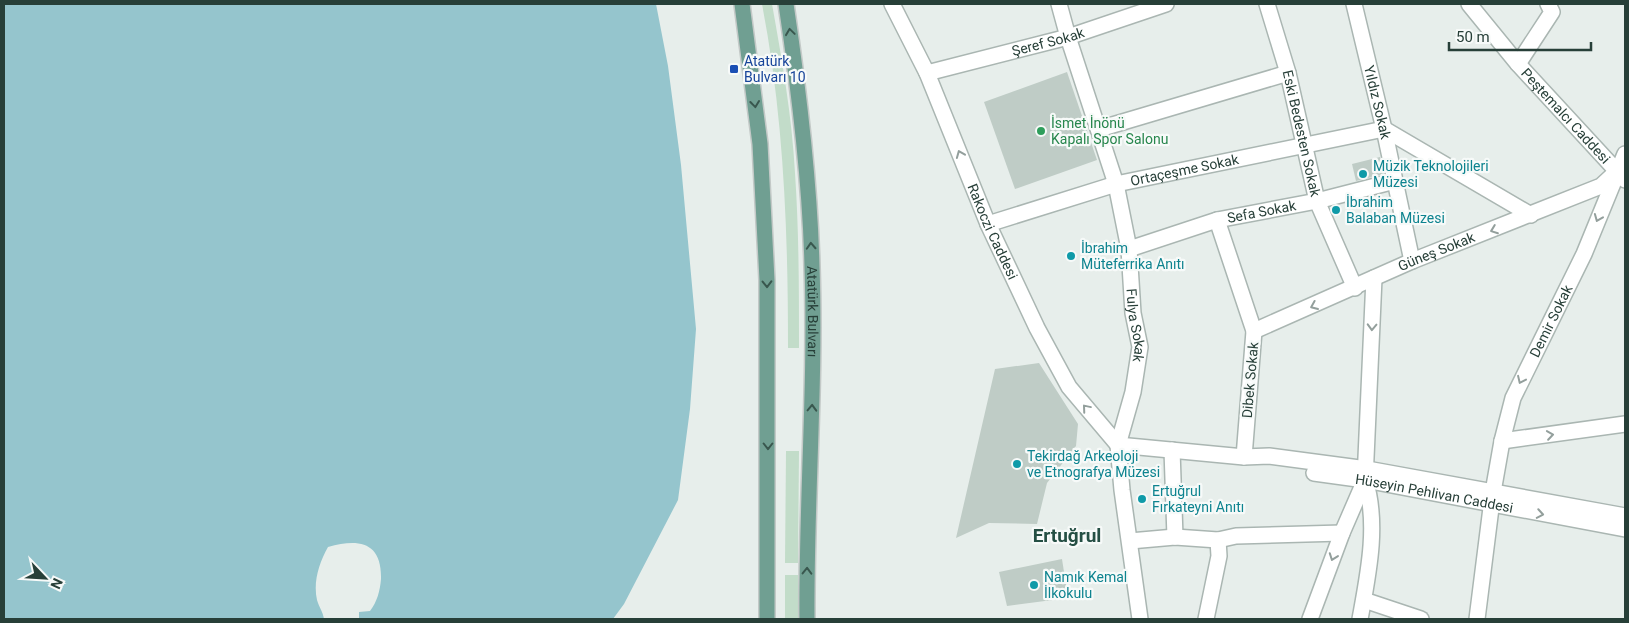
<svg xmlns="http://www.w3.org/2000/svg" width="1629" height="623" font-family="Roboto,sans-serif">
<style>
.green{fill:#c2dcc9}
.water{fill:#95c5cd}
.building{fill:#bfccc6}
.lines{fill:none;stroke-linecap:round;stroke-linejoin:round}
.minor-casing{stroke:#aab6b2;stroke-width:18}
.major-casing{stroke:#c3c9c7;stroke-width:18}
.minor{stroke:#fff;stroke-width:15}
.major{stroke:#709f92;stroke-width:15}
.oneway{stroke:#39574e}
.oneway2{stroke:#939f9c}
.transit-dot{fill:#1a4fb4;stroke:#f7faf9;stroke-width:2}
.leisure-dot{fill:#2e9e5b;stroke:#f7faf9;stroke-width:2}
.culture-dot{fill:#0f9aa8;stroke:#f7faf9;stroke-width:2}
.labels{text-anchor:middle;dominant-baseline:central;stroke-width:4.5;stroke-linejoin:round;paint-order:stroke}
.street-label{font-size:14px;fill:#273f38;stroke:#f7faf9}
.transit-label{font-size:14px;fill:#164399;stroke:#f7faf9;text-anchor:start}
.leisure-label{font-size:14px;fill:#27864d;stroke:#f7faf9;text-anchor:start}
.culture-label{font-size:14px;fill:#0d838f;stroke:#f7faf9;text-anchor:start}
.district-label{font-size:19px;font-weight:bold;fill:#254f44;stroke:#f7faf9}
</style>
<rect width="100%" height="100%" fill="#e7eeeb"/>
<!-- green -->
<g class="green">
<path d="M762,4H772C782,60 792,116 795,173C799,232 799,290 799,348H788C788,232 784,118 762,4Z"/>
<path d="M786,451H799L798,563H785Z"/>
<rect x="785" y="575" width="13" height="44"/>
</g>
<!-- water -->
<path class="water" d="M4,4H656L668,66L681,165L696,329L690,409L678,500L624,604L613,619H359V612L370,611C377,602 380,591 381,579C382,542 359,538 328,547C319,563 313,582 317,600C319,607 323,612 324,619H4Z"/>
<!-- building -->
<g class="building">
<path d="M1067,72L1097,160L1015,189L984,102Z"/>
<path d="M1380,157L1384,174L1356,181L1352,164Z"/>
<path d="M1039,363L1078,424L1076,446L1047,483L1037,524L989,523L956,538L995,369Z"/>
<path d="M1062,559L1068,598L1007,606L999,572Z"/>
</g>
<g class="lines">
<!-- minor casing -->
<g class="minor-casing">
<g id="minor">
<path id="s1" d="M892,4L927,73L988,224L1037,328L1069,387L1118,445"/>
<path id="s2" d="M1059,4L1068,37L1116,184L1129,249L1133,313L1140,347L1133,392L1118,445L1122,490L1140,619"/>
<path id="s3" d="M1267,4L1288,73L1317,201L1355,288"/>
<path id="s4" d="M1354,4L1384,129L1412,261"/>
<path id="s5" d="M1469,4L1518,64L1625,180"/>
<path d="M1518,64L1552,12L1548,4"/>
<path id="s6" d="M927,73L1068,37L1166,4"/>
<path d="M1099,129L1288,73"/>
<path d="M1217,220L1254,331L1244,457"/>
<path id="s7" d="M988,224L1116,184L1384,129L1531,215"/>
<path id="s8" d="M1129,249L1217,220L1317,201L1395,181"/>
<path id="s9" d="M1254,331L1412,261L1601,186L1615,173"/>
<path d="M1502,441L1625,424"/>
<path d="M1118,445L1244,457L1269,456L1367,469L1625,516"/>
<path d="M1172,450L1175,537"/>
<path id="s10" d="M1314,473L1365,480L1625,529"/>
<path d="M1130,541L1175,537L1218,540L1236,536L1342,533"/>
<path d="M1364,600L1421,619"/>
<path d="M1206,619L1219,556L1218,540"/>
<path d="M1310,619L1342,533L1365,480L1374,278"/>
<path d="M1360,619C1368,575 1379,524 1365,480"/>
<path id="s11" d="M1477,619L1493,492L1502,441L1513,398L1584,254L1625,154"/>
</g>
</g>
<!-- major casing -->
<g class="major-casing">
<g id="major">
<path d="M742,4L760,144L767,280V619"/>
<path id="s12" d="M786,4C799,91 810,179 812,267C816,385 806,502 807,619"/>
</g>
</g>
<!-- minor -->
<use href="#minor" class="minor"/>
<!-- major -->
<use href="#major" class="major"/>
</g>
<!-- one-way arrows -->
<defs><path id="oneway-chevron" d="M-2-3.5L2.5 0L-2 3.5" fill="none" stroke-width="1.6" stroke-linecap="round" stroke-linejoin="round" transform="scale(1.25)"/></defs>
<g class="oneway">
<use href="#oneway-chevron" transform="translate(790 32) rotate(-98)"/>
<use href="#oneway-chevron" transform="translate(755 104) rotate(83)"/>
<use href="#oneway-chevron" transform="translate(811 246) rotate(-93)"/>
<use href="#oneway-chevron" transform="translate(767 284) rotate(89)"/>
<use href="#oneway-chevron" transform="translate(812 408) rotate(-88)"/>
<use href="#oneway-chevron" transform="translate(768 446) rotate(90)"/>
<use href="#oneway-chevron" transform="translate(807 571) rotate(-89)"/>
</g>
<g class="oneway2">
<use href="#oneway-chevron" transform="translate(960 154) rotate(-112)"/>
<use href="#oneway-chevron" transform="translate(1598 218) rotate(112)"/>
<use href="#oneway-chevron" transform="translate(1494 230) rotate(159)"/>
<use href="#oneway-chevron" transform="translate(1314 306) rotate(157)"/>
<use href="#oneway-chevron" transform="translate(1372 327) rotate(92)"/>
<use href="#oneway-chevron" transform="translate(1521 380) rotate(115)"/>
<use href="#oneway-chevron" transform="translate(1086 408) rotate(-130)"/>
<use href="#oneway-chevron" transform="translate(1550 435) rotate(-8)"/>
<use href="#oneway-chevron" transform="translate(1540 514) rotate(10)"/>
<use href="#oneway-chevron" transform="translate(1333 557) rotate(110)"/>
</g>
<!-- markers -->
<rect class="transit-dot" x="729" y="64" width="10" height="10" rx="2.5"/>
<circle class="leisure-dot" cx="1041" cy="131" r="5"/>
<g class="culture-dot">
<circle cx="1363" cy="174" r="5"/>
<circle cx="1336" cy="210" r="5"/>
<circle cx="1071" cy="256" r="5"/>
<circle cx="1017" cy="464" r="5"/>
<circle cx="1142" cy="499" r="5"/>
<circle cx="1034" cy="585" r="5"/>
</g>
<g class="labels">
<!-- street labels -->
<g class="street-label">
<text stroke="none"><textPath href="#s6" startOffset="125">Şeref Sokak</textPath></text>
<text stroke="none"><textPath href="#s4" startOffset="101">Yıldız Sokak</textPath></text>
<text stroke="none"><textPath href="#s5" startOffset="148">Peştemalcı Caddesi</textPath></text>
<text stroke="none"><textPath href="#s3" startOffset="134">Eski Bedesten Sokak</textPath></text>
<text stroke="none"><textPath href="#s7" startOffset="204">Ortaçeşme Sokak</textPath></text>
<text stroke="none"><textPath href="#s8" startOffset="138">Sefa Sokak</textPath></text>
<text stroke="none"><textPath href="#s1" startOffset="249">Rakoczi Caddesi</textPath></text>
<text stroke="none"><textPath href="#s9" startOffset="199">Güneş Sokak</textPath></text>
<text stroke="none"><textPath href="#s12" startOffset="309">Atatürk Bulvarı</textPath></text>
<text stroke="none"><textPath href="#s11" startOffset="310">Demir Sokak</textPath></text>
<text stroke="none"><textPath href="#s2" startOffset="332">Fulya Sokak</textPath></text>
<text transform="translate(1250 380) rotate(-85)">Dibek Sokak</text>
<text stroke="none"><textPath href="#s10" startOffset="122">Hüseyin Pehlivan Caddesi</textPath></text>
</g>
<!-- transit labels -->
<g class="transit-label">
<text x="744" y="61">Atatürk<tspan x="744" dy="16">Bulvarı 10</tspan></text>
</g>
<!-- leisure labels -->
<g class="leisure-label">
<text x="1051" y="123">İsmet İnönü<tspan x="1051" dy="16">Kapalı Spor Salonu</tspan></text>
</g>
<!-- culture labels -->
<g class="culture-label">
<text x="1373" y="166">Müzik Teknolojileri<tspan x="1373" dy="16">Müzesi</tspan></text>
<text x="1346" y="202">İbrahim<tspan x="1346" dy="16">Balaban Müzesi</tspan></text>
<text x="1081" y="248">İbrahim<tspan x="1081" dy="16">Müteferrika Anıtı</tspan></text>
<text x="1027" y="456">Tekirdağ Arkeoloji<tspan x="1027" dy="16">ve Etnografya Müzesi</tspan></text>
<text x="1152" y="491">Ertuğrul<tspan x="1152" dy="16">Fırkateyni Anıtı</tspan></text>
<text x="1044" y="577">Namık Kemal<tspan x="1044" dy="16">İlkokulu</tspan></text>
</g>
<!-- district labels -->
<g class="district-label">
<text x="1067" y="535">Ertuğrul</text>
</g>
</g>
<!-- border -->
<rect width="1629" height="623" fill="none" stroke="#273f38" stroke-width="10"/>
<!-- north arrow -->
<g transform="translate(45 578) rotate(115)" stroke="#f7faf9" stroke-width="4" paint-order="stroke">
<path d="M0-4L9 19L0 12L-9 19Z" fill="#273f38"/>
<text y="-8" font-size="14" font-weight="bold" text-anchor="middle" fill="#273f38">N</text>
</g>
<!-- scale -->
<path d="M1449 42v8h142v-8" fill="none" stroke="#273f38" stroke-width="2.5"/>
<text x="1456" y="42" font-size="15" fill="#273f38" stroke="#f7faf9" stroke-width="4" paint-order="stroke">50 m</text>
</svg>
